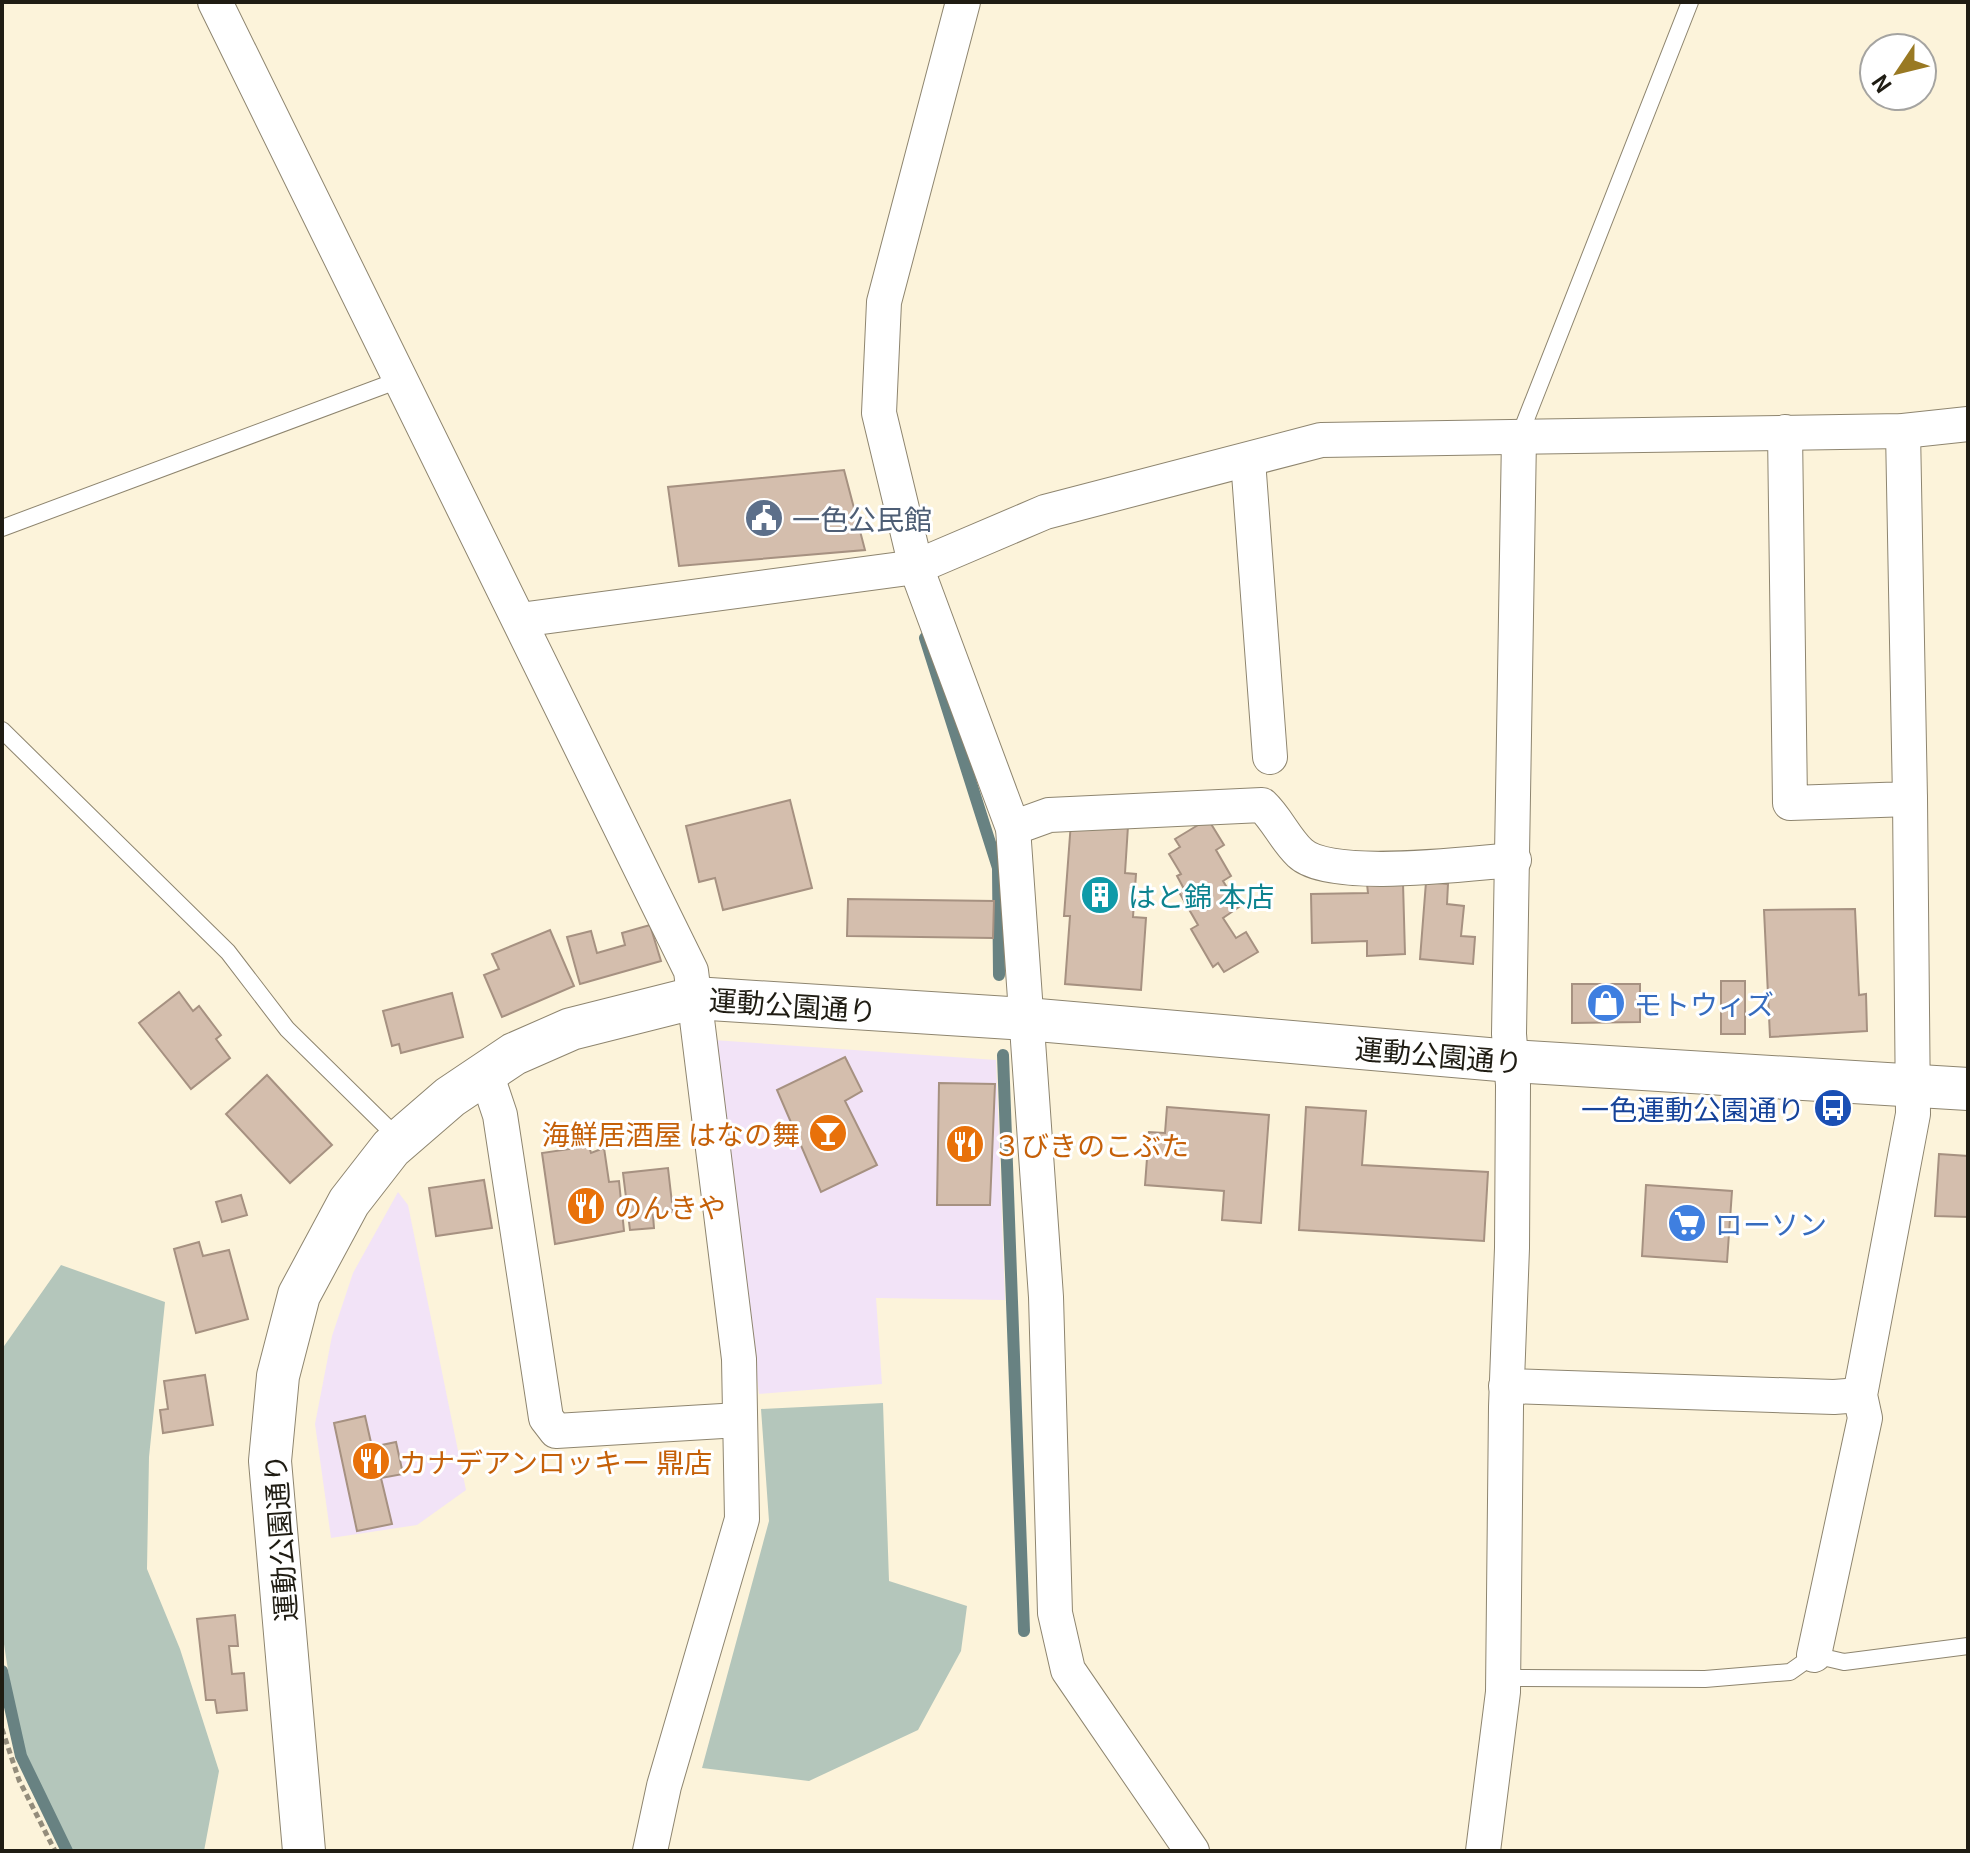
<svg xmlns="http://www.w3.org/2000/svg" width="1970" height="1853" font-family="Georgia,'Noto Sans JP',serif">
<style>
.commercial{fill:#f2e3f7}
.green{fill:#b4c6bb}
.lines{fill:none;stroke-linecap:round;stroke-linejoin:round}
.stream{stroke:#688282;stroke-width:12}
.building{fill:#d4bead;stroke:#a69181;stroke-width:2}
.service-casing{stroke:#8e856f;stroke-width:18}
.minor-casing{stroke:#8e856f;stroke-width:36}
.tertiary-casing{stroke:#8e856f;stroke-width:44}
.path{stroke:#938c7b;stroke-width:5;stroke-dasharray:6 4;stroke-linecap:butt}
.service{stroke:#fff;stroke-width:16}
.minor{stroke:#fff;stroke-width:34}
.tertiary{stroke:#fff;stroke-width:42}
.labels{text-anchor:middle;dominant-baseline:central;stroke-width:6;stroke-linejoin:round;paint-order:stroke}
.service-label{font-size:28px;fill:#4e5e75;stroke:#fff;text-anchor:start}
.culture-label{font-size:28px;fill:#0d838f;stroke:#fff;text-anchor:start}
.shop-label{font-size:28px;fill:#366cbe;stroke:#fff;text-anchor:start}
.street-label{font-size:28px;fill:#1f1c13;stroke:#fff}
.transit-label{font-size:28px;fill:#164399;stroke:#fff;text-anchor:end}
.food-label{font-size:28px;fill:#c56008;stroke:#fff;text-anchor:start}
</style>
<rect width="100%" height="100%" fill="#fcf3da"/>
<!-- commercial -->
<g class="commercial">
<path d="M713,1040L996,1060L1005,1300L876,1298L882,1384L759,1394Z"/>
<path d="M398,1192L408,1205L466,1490L417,1525L331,1538L315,1424L332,1336L353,1273Z"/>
</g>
<!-- green -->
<g class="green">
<path d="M61,1265L165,1302L149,1457L147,1569L180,1649L219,1771L204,1851H67L21,1756L2,1631V1349Z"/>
<path d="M883,1403L889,1581L967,1606L961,1651L918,1730L809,1781L702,1768L769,1521L761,1409Z"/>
</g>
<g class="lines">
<!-- stream -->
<g class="stream">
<path d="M925,638L998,868L999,975"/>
<path d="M1003,1055L1024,1631"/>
<path d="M2,1671L21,1756L67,1851"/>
</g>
</g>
<!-- building -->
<g class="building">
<path d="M844,470L865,550L679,566L668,487Z"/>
<path d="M790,800L812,888L723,910L715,878L699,882L686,826Z"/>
<path d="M1208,819L1224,845L1216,850L1231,876L1223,881L1239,907L1223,918L1236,938L1246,932L1258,952L1224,972L1218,963L1213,967L1191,929L1198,925L1179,892L1184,889L1177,876L1181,874L1169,854L1180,847L1175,839Z"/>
<path d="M1071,822L1128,826L1125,873L1136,874L1133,917L1146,918L1141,990L1065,984L1070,916H1064Z"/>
<path d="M1426,882L1448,884L1447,904L1464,906L1461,936L1475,937L1473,964L1420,959Z"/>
<path d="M1403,883L1405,954L1367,956V941L1312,943L1311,894L1368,893L1367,884Z"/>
<path d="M848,899L994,901L993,938L847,936Z"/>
<path d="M1855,909L1859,995L1866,994L1867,1031L1770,1037L1764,910Z"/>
<path d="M650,925L661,961L580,984L567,937L591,931L597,953L625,945L622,933Z"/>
<path d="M550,930L574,986L502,1017L484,975L499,969L492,954Z"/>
<rect x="1721" y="981" width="24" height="53"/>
<path d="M1572,984H1640V1022L1572,1023Z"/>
<path d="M179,992L193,1011L199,1006L221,1035L216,1039L230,1058L191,1089L139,1023Z"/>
<path d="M452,993L463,1037L401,1053L399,1044L392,1046L383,1011Z"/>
<path d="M845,1057L862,1091L845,1101L877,1165L821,1192L777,1090Z"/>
<path d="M267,1075L332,1145L290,1183L226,1114Z"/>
<path d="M939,1083L995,1084L990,1205H937Z"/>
<path d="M1167,1107L1269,1115L1261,1223L1222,1220L1224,1191L1145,1185L1149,1132L1165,1133Z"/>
<path d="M1306,1107L1366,1111L1362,1165L1488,1172L1484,1241L1299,1230Z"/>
<path d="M589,1146L591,1153L604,1148L609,1182L619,1181L624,1231L555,1244L542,1153Z"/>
<path d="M1939,1154L1968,1156V1217L1935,1216Z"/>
<path d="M668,1168L673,1212L653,1215L654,1228L630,1230L623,1173Z"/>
<path d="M484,1180L492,1228L436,1236L429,1188Z"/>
<path d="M1646,1185L1732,1191L1727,1262L1642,1256Z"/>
<path d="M241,1195L247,1215L222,1222L216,1202Z"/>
<path d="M199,1242L203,1256L229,1250L248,1319L196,1333L174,1249Z"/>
<path d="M205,1375L213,1425L163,1433L160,1410L168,1409L164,1381Z"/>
<path d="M365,1416L372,1447L396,1442L403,1474L381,1478L392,1524L357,1531L334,1423Z"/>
<path d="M235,1615L238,1646H229L232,1674L244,1673L247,1710L217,1713L215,1700H206L197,1619Z"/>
</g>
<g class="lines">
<!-- service casing -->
<g class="service-casing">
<g id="service">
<path d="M1519,437L1690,2"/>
<path d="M2,528L399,380"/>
<path d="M2,730L228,952L287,1029L399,1139"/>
<path d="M1503,1678L1705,1679L1790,1672L1814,1655L1844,1662L1968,1646"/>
</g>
</g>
<!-- minor casing -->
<g class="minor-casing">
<g id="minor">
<path d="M215,2L691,971L739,1359L742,1519L664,1786L650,1851"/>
<path d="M963,2L884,302L879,413L916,567L1013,828L1046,1297L1055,1613L1068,1670L1192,1851"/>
<path d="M1785,432L1790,803L1910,799L1903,431"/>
<path d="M1248,460L1270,757"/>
<path d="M520,620L916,567L1045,512L1321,440L1903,431L1968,424"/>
<path d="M1013,828L1049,815L1262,805C1277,819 1285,839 1300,853C1330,882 1472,863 1514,860"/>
<path d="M486,1073L500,1115L546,1418L556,1431L739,1420"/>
<path d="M1506,1386L1834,1397L1860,1395"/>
<path d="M1814,1655L1865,1418L1860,1395L1913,1114L1910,799"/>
<path d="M1483,1851L1503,1692L1506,1407L1512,1248L1513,1085L1509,1034L1519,437"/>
</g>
</g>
<!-- tertiary casing -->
<g class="tertiary-casing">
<path id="tertiary" d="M304,1851L270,1461L278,1376L299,1295L349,1202L391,1148L450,1097L514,1054L571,1029L694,998L1026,1019L1511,1061L1968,1089"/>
</g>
<!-- path -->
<path class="path" d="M2,1729L19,1780L55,1851"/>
<!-- service -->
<use href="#service" class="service"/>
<!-- minor -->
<use href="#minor" class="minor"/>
<!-- tertiary -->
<use href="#tertiary" class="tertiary"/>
</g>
<!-- icons -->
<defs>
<g id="civic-disc" transform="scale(2)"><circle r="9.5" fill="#5c6f8a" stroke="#fff"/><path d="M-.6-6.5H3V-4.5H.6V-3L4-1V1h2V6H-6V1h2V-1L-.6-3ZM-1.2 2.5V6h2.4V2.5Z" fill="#fff"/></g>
<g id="building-disc" transform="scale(2)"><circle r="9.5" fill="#0f9aa8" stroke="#fff"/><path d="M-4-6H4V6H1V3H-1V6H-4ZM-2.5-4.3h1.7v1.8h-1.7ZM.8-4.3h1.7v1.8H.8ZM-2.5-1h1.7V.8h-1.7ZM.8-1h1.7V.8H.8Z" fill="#fff"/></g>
<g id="shop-disc" transform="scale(2)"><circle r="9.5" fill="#3f7fe0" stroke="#fff"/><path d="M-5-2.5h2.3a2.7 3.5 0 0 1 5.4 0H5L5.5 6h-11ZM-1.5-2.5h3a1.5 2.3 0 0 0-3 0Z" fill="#fff"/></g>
<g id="bus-disc" transform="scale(2)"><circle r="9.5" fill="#1a4fb4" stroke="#fff"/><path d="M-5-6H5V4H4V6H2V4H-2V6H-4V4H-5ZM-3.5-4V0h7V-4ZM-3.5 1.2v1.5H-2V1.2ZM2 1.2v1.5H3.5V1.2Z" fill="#fff"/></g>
<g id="bar-disc" transform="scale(2)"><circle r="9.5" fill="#e8710a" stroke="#fff"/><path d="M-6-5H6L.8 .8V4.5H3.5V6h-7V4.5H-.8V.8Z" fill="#fff"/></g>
<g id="restaurant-disc" transform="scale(2)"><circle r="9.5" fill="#e8710a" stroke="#fff"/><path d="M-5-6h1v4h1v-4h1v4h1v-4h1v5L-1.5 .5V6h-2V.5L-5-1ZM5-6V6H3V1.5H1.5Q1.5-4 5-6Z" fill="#fff"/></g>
<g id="supermarket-disc" transform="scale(2)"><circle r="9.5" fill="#3f7fe0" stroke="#fff"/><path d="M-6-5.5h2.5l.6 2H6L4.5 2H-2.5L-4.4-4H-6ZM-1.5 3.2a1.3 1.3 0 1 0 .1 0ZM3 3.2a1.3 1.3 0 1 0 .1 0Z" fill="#fff"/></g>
</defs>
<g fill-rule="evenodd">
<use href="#civic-disc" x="764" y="518"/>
<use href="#building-disc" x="1100" y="895"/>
<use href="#shop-disc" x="1606" y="1003"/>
<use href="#bus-disc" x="1833" y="1108"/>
<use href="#bar-disc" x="828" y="1133"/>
<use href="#restaurant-disc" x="965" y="1144"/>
<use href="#restaurant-disc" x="586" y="1206"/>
<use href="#supermarket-disc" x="1687" y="1223"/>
<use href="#restaurant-disc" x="371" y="1461"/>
</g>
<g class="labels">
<!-- service labels -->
<g class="service-label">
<text x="792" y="518">一色公民館</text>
</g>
<!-- culture labels -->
<g class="culture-label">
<text x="1128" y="895">はと錦 本店</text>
</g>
<!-- shop labels -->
<g class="shop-label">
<text x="1634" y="1003">モトウィズ</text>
<text x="1715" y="1223">ローソン</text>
</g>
<!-- street labels -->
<g class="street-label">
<text transform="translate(793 1004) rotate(4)">運動公園通り</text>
<text transform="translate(1439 1054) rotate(5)">運動公園通り</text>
<text transform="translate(279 1538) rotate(-94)">運動公園通り</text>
</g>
<!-- transit labels -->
<g class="transit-label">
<text x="1805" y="1108">一色運動公園通り</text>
</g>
<!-- food labels -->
<g class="food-label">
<text x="800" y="1133" text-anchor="end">海鮮居酒屋 はなの舞</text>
<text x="993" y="1144">３びきのこぶた</text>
<text x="614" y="1206">のんきや</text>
<text x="399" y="1461">カナデアンロッキー 鼎店</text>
</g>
</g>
<!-- border -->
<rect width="1970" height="1853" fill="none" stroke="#1f1c13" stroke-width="8"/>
<!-- north arrow -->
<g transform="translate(1898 72) rotate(235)"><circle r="38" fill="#ffffff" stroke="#a5a4a1" stroke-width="2"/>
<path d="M0-6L14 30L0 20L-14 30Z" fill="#997923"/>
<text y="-12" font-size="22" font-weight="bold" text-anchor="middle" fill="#1f1c13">N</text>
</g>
</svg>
